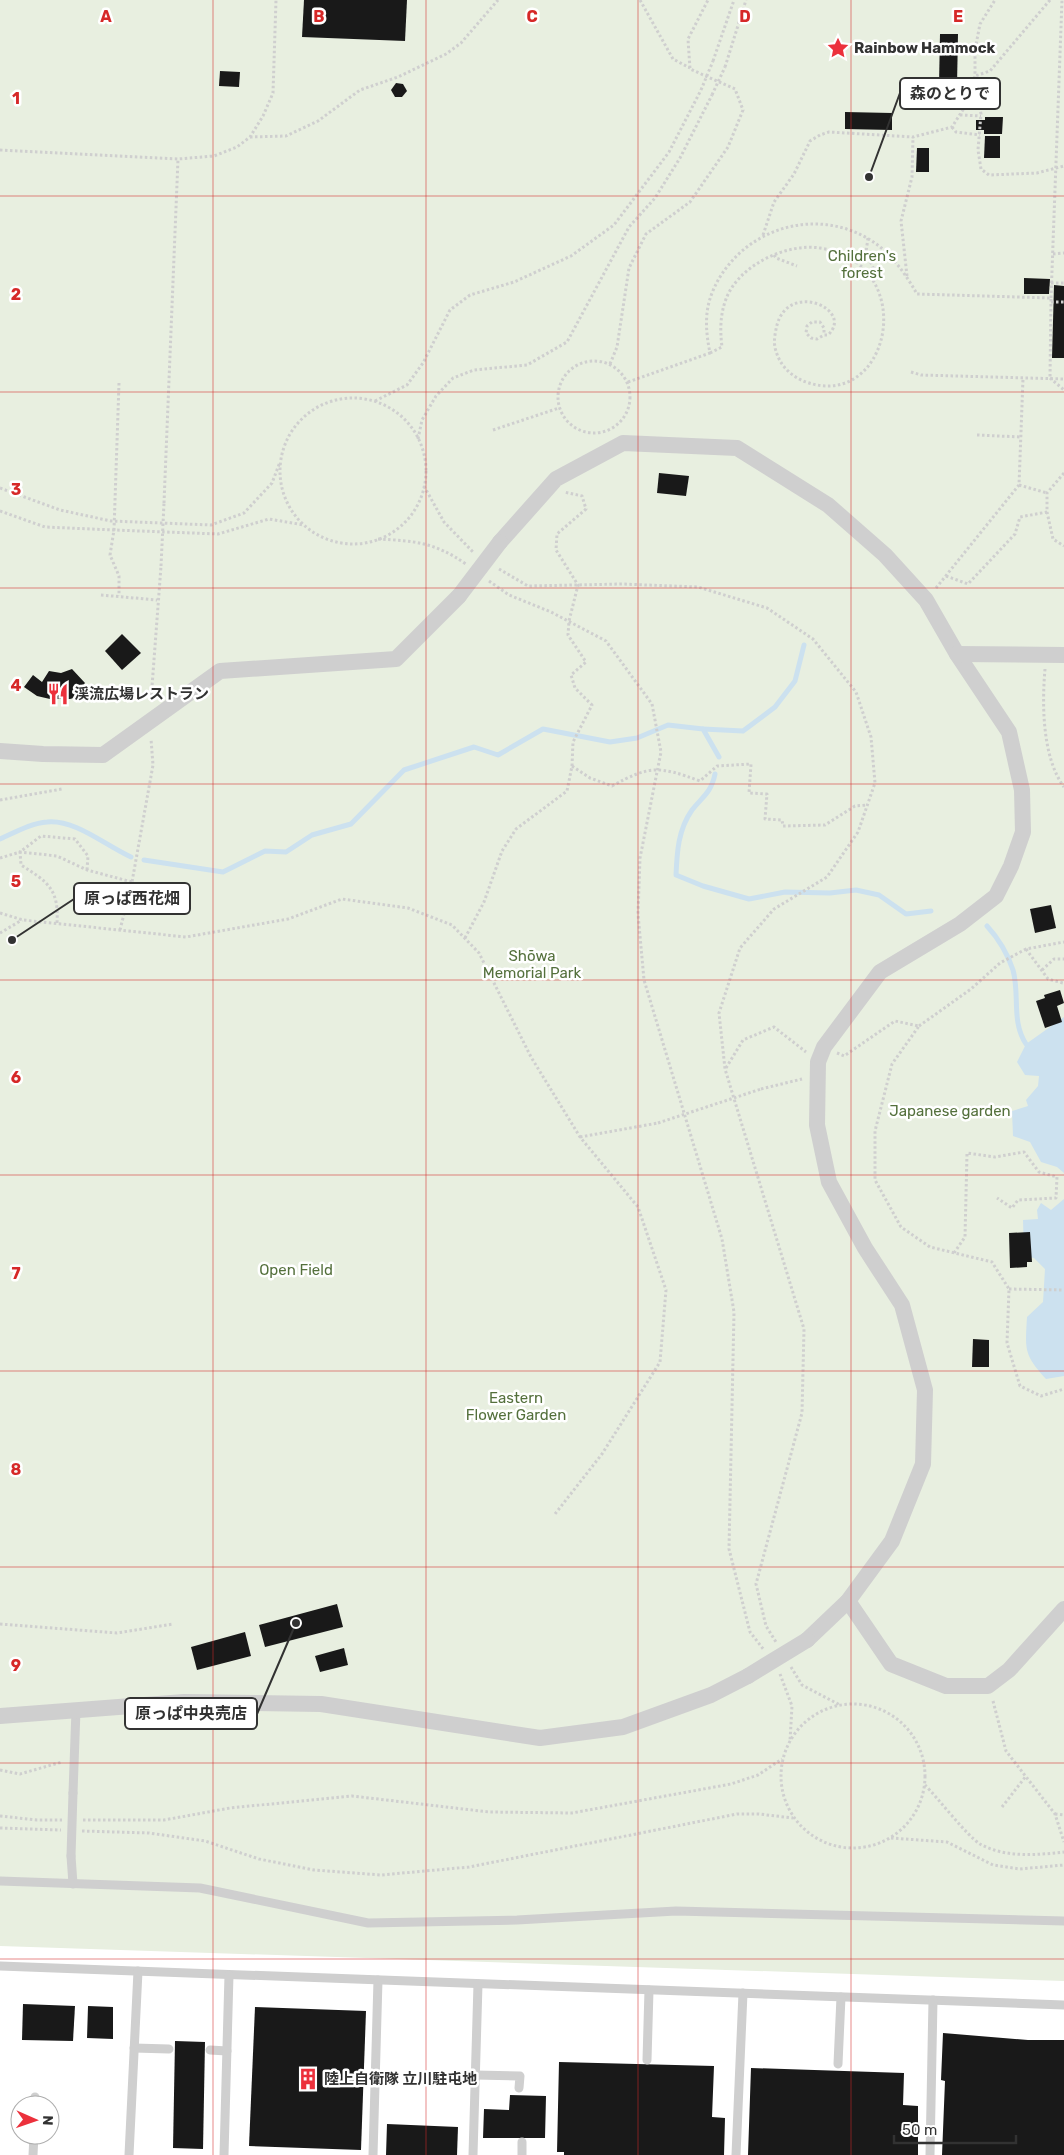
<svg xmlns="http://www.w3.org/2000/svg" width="1064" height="2155" font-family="Rubik,'Noto Sans JP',sans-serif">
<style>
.green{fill:#e8efe0}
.water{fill:#cce1ef}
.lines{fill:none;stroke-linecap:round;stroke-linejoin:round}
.stream{stroke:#cce1ef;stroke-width:5}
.building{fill:#191919}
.path{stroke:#cfcfcf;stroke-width:3;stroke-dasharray:2.5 2.5;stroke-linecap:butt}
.lane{stroke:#cfcfcf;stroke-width:9}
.street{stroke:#cfcfcf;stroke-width:16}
.path-bridge{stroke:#cfcfcf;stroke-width:3;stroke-dasharray:2.5 2.5;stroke-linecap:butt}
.lane-bridge{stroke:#cfcfcf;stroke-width:9}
.street-bridge{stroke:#cfcfcf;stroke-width:16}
.grid{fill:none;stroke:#d62828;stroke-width:1;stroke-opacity:0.55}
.labels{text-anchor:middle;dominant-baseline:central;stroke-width:5;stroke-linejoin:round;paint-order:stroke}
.poi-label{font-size:15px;font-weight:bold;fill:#323232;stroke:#fff;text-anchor:start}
.park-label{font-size:15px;fill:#54703c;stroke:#fff}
.grid-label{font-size:16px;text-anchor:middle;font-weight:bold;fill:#d62828;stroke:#fff;stroke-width:5;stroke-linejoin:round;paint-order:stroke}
.leader{fill:none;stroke:#323232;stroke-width:2}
.callout-dot{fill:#323232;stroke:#fff;stroke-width:2}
.callout{fill:#fff;stroke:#323232;stroke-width:2}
.callout-label{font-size:16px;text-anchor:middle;font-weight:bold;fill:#323232}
</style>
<rect width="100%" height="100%" fill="#fff"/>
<!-- green -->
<path class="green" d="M0,0H1064V1981L0,1946Z"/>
<!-- water -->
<g class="water">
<path d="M1064,1017V1173L1057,1167L1041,1162L1030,1142L1013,1136L1012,1111L1028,1106L1026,1100L1038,1086L1039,1076L1025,1075L1017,1062L1026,1044Z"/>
<path d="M1064,1199V1376L1046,1379C1024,1354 1025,1351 1027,1317L1043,1302L1045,1269L1034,1258L1024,1256L1023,1220L1038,1219L1037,1210L1041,1203L1051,1210Z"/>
</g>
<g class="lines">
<!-- stream -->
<g class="stream">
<path d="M703,729L743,731L775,707L795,681L804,645"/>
<path d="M715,774C711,793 703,796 692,810C678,830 677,852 676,875L703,886L749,899L785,892L830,893L856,890L879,895L906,914L931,911"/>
<path d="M0,839C14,833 31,823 47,822C75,819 106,846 131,857"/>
<path d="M144,860L223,872L265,851L286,852L312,835L351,824L404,770L474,747L498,755L543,729L610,742L637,738L668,725L703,729L719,757"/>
<path d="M987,926C998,938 1008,955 1013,970C1020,995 1011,1021 1026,1044"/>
</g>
</g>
<!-- building -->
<g class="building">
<path d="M304,0H407L405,41L302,37Z"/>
<path d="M940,34H958L957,85H939Z"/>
<path d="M220,71L240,72L239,87L219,86Z"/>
<path d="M396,83L403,84L407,91L402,97H395L391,90Z"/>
<path d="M845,112L892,113V130L845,129Z"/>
<path d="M985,117H1003L1002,134H984V130H976V120H985Z"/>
<path d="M985,136H1000V158H984Z"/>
<path d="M917,148H929V172H916Z"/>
<path d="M1024,278L1050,279L1049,294H1024Z"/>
<path d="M1054,285L1064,286V358H1052Z"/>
<path d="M659,473L689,476L686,496L657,493Z"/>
<path d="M122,634L141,653L122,670L105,651Z"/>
<path d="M72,669L85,683L79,690L81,696L70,699H50L37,696L24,687L33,675L42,682L49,671L61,673Z"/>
<path d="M1051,905L1056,928L1035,933L1030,909Z"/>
<path d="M1060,990L1064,1003L1057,1006L1062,1022L1045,1028L1036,1001L1045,998L1044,995Z"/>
<path d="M1030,1232L1032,1262H1027V1267L1010,1268L1009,1233Z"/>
<path d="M973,1339L989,1340V1367H972Z"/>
<path d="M337,1604L343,1627L265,1647L259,1625Z"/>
<path d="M245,1632L251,1656L197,1670L191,1647Z"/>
<path d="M344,1648L348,1665L320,1672L315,1656Z"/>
<path d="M23,2004L75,2006L73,2041L22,2040Z"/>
<path d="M88,2006L113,2007V2039L87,2038Z"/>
<path d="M255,2007L366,2011L361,2150L249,2146Z"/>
<path d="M943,2033L1028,2040H1064V2155H942L945,2081L941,2080Z"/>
<path d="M175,2041L205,2042L203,2149L173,2148Z"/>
<path d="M559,2062L714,2066L712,2117L725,2118L724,2155H564V2152H557Z"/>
<path d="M751,2068L904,2073L903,2105L918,2106V2155H748Z"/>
<path d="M510,2095L546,2096L545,2138H483L484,2109L509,2110Z"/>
<path d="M387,2124L458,2127L457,2155H386Z"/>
</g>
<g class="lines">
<!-- path -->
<g class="path">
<path d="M640,0L673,59L690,68"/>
<path d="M1050,0L990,71L975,76L981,114L978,150L981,169L989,175L1037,173L1064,166"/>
<path d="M713,61L734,0"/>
<path d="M725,67L746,0"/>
<path d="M960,115L981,116"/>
<path d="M952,127L956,132L980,135"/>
<path d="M250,137L286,136L318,121L360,90L398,77L446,54L461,43L498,0"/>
<path d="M0,150L178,159L214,156L237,147L250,137L263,116L273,93L276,0"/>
<path d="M763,235L774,202L794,174L810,141L820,135L829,132L913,137L952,127L966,105L975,76V50L980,24L995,0"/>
<path d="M868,238L866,252L876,274L872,280"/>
<path d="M1053,254L1064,253"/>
<path d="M774,255L776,258L797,266"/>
<path d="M907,276L901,221L912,177L913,137"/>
<path d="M1051,283H1064"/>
<path d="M1051,302H1064"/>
<path d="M710,353L722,347C720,331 720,315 726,299C739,265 786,243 820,248C921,263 891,412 806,382C792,377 780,366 776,351C773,343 775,333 777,325C789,280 855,310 828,335H824L817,339L811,338L806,333L807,326L812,322H820L824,328V335"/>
<circle cx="594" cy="397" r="36"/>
<path d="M610,364L617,347L629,268L646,234L690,202L728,147L743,110L735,89L690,69L688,39L708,0"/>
<path d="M911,372L921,375L1064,379"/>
<path d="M1050,378L1064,390"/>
<path d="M628,382L710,353C706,333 704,313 712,293C736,233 809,205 867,238C889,250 905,273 917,294L1051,298L1050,378"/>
<path d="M119,383L114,530L110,555L119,576V596"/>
<circle cx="353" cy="471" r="73"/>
<path d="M375,401L407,385L423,363L450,310L470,295L514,282L571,256L614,225L669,152L701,90"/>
<path d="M493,430L559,408"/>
<path d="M977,435L1021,437"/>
<path d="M418,439L422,420L436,396L453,378L474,370L527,365L567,342L629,227L655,198L680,158L712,95"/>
<path d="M1064,473L1047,493V512L1053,539L1064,546"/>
<path d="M1019,485L1047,493"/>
<path d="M424,486L444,522L473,552"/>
<path d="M0,488L60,510L111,521L211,525L244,513L272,483L280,462"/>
<path d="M164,503L178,159"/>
<path d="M0,511L45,527L114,530L218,534L269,519L304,525"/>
<path d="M378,539C415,541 434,542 466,564"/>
<path d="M499,569L528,586L622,584L698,587L767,608L813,639L856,692L871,737L875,783L858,832L827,877L774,909L740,948L719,1013L725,1069L804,1329L802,1413L756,1584L766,1626L776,1642"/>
<path d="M946,576L968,584L1015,534L1020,517L1047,512"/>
<path d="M489,581L509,595L551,612L606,641L652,704L661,752L640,858L638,914L644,980L722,1239L734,1312L729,1549L750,1632L764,1650"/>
<path d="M936,588L1019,485L1023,378"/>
<path d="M101,595L157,600"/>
<path d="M1045,669C1042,704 1042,757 1064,787"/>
<path d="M151,700L161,566"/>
<path d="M572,766L590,778L612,786C650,765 659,766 700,781L717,766L751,764L749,793L767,794L765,819L782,820L783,826L825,825L855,806L867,805"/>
<path d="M0,800L62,789"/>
<path d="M0,858L20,852L57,856L87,870L132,882"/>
<path d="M0,913L23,920L186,937L288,919L342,899L408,908L452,925L479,953L531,1057L580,1137L638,1207L666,1290L660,1362L602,1454L555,1514"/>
<path d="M57,923C59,889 48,882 21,865L20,852L41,836L75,839L88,856L87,870"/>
<path d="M120,930L132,882L153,765L151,739"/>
<path d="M0,933L22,920"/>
<path d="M465,938L484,902L502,851L516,829L567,791L572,766L573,742L592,705L575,688L571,675L586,662L568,635L569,621L578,585L556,550L557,534L586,509L582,496L564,492"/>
<path d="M1026,949L1048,979L1063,983L1064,985"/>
<path d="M1042,970L1054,959H1064"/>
<path d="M919,1026L971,989L1000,963L1026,949L1064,942"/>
<path d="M837,1053L844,1056L895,1021L919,1026L892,1064L875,1131V1180L901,1227L930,1247L992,1262L1009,1289L1007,1343L1020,1386L1041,1396L1064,1389"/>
<path d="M726,1068L743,1040L774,1027L806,1052"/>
<path d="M761,1089L802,1079"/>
<path d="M580,1137L658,1123"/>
<path d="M954,1253L965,1237L967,1153L995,1157L1024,1152L1039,1172L1057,1177L1056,1198L1018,1200L1012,1208L997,1198"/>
<path d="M1009,1289L1064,1290"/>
<path d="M0,1624L117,1633L173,1624"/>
<path d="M791,1667L802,1685L840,1705"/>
<path d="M780,1674L792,1706L790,1741"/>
<path d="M993,1701L1006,1751L1055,1814L1064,1842"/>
<circle cx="853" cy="1776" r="72"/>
<path d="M0,1770L20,1774L62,1762"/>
<path d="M925,1785C938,1798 967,1836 980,1844C1005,1858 1037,1855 1064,1852"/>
<path d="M1002,1807L1026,1776"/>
<path d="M1055,1814L1064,1815"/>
<path d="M0,1816L37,1820H62"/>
<path d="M83,1820H164L230,1808L352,1796L489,1812L572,1813L731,1784L758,1775L782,1759"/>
<path d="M0,1828L61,1830"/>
<path d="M82,1831L149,1833L205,1841L259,1859L314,1870L381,1875L469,1867L737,1814H759L793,1818"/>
<path d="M891,1838L947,1842L993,1865L1020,1869L1064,1865"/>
</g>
<!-- lane -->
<g class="lane">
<path d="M73,1793L76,1710"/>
<path d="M71,1856L73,1884"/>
<path d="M0,1881L200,1888L368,1923L517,1920L676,1911L1064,1921"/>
<path d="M0,1966L1064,2005"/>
<path d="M134,2048L169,2049"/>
<path d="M210,2050L227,2051"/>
<path d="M647,2060L649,1990"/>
<path d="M838,2064L841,1997"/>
<path d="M475,2075L520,2076L519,2088"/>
<path d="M35,2105V2097"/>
<path d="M33,2155L34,2135"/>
<path d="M129,2155L138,1971"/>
<path d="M224,2155L229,1975"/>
<path d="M373,2155L378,1980"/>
<path d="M473,2155L478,1984"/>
<path d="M522,2155V2142"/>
<path d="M736,2155L743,1993"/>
<path d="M930,2155L933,2000"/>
</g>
<!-- street -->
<g class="street">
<path d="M500,542L556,479L623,443L737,448L828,505L885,555L926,600L957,654L1009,732L1022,790L1023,832L1011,866L996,896L960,924L880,972L824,1047L818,1062L817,1125L829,1182L865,1248L902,1305L925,1390L923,1464L892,1541L848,1601L807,1640"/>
<path d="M957,654L1064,655"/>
<path d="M0,751L43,754L103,755L220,671L396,659L459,596"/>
<path d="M848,1601L891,1664L946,1686H988L1009,1670L1064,1609"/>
<path d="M0,1716L184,1702L321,1704L540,1738L623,1727L711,1695L748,1676"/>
</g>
<!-- path-bridge -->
<g class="path-bridge">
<path d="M701,90L713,61"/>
<path d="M712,95L725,67"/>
<path d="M1051,298L1062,0"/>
<path d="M161,566L164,503"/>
<path d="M658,1123L761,1089"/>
</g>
<!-- lane-bridge -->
<path class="lane-bridge" d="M71,1856L73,1793"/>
<!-- street-bridge -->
<g class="street-bridge">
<path d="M459,596L500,542"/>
<path d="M748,1676L807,1640"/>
</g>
</g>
<!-- grid -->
<path class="grid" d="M213,0V2155M426,0V2155M638,0V2155M851,0V2155M0,196H1064M0,392H1064M0,588H1064M0,784H1064M0,980H1064M0,1175H1064M0,1371H1064M0,1567H1064M0,1763H1064M0,1959H1064"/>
<!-- icons -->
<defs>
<g id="sight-bare" transform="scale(1.725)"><path d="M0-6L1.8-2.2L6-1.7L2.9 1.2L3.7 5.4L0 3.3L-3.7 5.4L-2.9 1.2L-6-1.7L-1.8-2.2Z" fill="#ec313c" stroke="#fff" stroke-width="2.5" paint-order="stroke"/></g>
<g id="restaurant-bare" transform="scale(1.725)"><path d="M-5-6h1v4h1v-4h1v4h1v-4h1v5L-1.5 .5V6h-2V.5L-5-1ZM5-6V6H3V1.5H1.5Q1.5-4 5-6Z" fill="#ec313c" stroke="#fff" stroke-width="2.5" paint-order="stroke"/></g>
<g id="building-bare" transform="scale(1.725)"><path d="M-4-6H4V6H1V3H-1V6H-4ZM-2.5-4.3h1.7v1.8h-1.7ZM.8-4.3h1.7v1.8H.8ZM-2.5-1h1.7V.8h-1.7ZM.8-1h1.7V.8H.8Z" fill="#ec313c" stroke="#fff" stroke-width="2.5" paint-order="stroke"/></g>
</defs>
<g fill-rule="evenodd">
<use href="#sight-bare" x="838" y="48"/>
<use href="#restaurant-bare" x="58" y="694"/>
<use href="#building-bare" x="308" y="2079"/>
</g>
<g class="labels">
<!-- poi labels -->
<g class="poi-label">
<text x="854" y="48">Rainbow Hammock</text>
<text x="74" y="694">渓流広場レストラン</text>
<text x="324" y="2079">陸上自衛隊 立川駐屯地</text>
</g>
<!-- park labels -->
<g class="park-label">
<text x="862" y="256">Children's<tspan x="862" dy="17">forest</tspan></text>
<text x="532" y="956">Shōwa<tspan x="532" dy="17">Memorial Park</tspan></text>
<text x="950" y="1111">Japanese garden</text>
<text x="296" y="1270">Open Field</text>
<text x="516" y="1398">Eastern<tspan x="516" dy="17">Flower Garden</tspan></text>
</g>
</g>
<g class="grid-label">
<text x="106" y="22">A</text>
<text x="319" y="22">B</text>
<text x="532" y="22">C</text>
<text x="745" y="22">D</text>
<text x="958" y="22">E</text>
<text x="16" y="104">1</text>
<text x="16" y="300">2</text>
<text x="16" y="495">3</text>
<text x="16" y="691">4</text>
<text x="16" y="887">5</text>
<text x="16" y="1083">6</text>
<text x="16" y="1279">7</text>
<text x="16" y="1475">8</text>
<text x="16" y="1671">9</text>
</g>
<!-- callouts -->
<path class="leader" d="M869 177L900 93M12 940L74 899M296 1623L257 1714"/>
<g class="callout-dot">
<circle cx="869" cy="177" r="5"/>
<circle cx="12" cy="940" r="5"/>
<circle cx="296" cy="1623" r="5"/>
</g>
<g class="callout">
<rect x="900" y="78" width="100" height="31" rx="5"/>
<rect x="74" y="883" width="116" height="31" rx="5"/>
<rect x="125" y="1698" width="132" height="31" rx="5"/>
</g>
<g class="callout-label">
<text x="950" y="99">森のとりで</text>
<text x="132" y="904">原っぱ西花畑</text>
<text x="191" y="1719">原っぱ中央売店</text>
</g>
<!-- north arrow -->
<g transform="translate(35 2120) rotate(92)"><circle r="24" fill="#ffffff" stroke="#adadad"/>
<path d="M0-4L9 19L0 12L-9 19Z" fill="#ec313c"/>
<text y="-8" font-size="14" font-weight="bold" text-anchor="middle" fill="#323232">N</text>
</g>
<!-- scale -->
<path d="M894 2135v8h122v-8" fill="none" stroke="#323232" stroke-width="2.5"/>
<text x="902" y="2135" font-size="15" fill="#323232" stroke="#ffffff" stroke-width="4" paint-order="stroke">50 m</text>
</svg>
